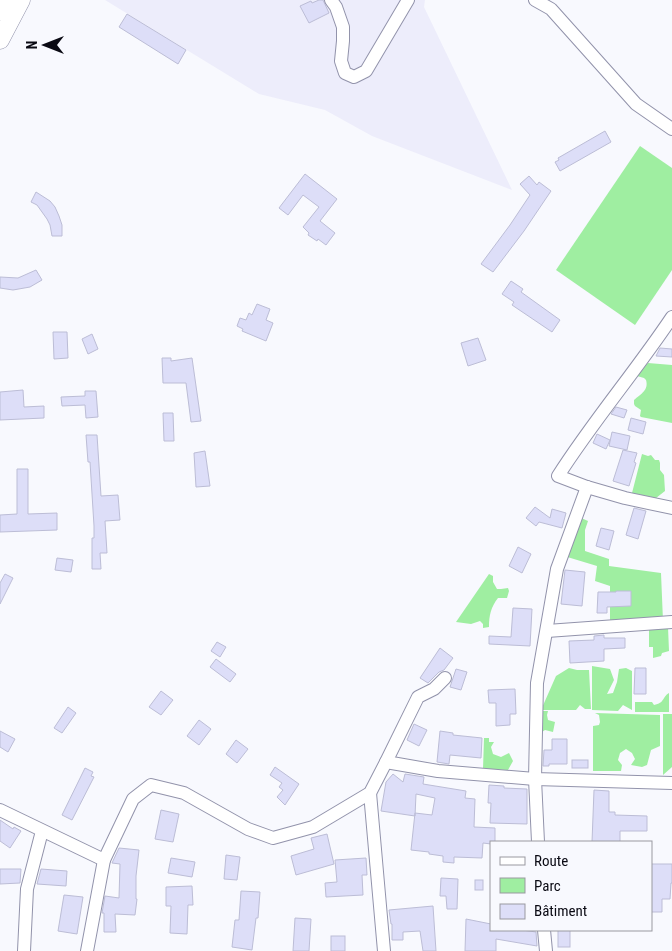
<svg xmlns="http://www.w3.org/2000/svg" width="672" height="951" font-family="'Roboto Condensed',sans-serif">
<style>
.built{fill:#ededfb}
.green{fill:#9feea1;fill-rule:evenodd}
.building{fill:#dddef8;stroke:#bcbdd6}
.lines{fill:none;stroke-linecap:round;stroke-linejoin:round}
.minor-casing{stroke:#9293ab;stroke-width:14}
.highway-casing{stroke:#9293ab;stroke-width:19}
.minor{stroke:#fff;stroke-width:12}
.highway{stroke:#fff;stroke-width:18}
</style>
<rect width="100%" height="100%" fill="#f8f9fe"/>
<!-- built -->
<path class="built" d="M105,0H425L424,7L512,190L372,136L325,110L259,94Z"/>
<!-- green -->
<g class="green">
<path d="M640,146L672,168V270L635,325L556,270Z"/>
<path d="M648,363L672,365V423L641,417L640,416L641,410L635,406L634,404V400C641,394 649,390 646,380L644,378L637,376Z"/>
<path d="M642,454L648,456L651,455L655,460H659L660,463V470L664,475L665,491L656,498L632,493Z"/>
<path d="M579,517L588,521L585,530V551L609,559V566L661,573L663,621L640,622L628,619L610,624V586L595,581L597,566L564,556ZM616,591H630L631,606H617Z"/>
<path d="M489,574L493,576V582L497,589H501L508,588L509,591L507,598H498C491,607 489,615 489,627L483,628V624L480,621L471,624L456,622Z"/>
<path d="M668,627L669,651L662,653L661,656L653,658V647H649V628Z"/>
<path d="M592,666L610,669L614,680L607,694L613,693L617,682L619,669L626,668L632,671V710L623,705L618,711L592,710Z"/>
<path d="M569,668L577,670H589L591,709H585L580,705L576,710H541L556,676Z"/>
<path d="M669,693V712H635V702H652L654,705C665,703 662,697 669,693Z"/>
<path d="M542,711H548L547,715L548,720L555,722L553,732L545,730L542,732Z"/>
<path d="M595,713L660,715V746L651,750L647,765L642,767L631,765L635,759L632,753L626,749L620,753L618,760L622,765L621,771H593V726L599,725L600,722L599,715Z"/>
<path d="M663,714H672V767L663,775Z"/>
<path d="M484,738H489V742H494L491,747L493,754L501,757L509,753L513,761L508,770L483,769Z"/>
</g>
<!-- building -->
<g class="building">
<path d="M319,0H323L329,13L309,23L300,6L311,1L312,3Z"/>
<path d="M127,14L186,50L178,64L119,27Z"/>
<path d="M605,131L611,142L560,171L555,162L559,160L558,158Z"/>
<path d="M305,174L337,199L320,221L335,233L326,245L318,239L317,241L308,235L309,233L303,227L319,207L303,195L288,215L279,208Z"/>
<path d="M529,176L537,185L539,182L551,191L524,231L493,272L481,264L510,225L530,195L520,184Z"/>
<path d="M36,192L50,201L55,207L59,216L62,225V236H52L50,225L47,219L37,205L31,202Z"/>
<path d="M36,270L42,280L30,287L13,290L0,288V277L18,278Z"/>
<path d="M511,281L523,289L521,292L560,320L552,332L512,305L514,302L502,294Z"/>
<path d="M257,304L270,309L266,320L273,323L266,341L242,331L243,329L237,326L240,318L246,320L249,313L252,315Z"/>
<path d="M53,332H67L68,358L54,359Z"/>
<path d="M92,334L98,349L88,354L82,339Z"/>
<path d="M478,338L486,360L468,366L461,343Z"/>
<path d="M660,348L672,349V357L656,356Z"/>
<path d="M162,358H171V361L192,358L201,421L191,422L186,383H163Z"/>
<path d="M23,390L24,407L44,406V418L0,420V392Z"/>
<path d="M85,391H96L98,417L86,418L85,405L62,406L61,397L85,396Z"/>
<path d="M616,407L627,410L624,418L611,414Z"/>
<path d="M163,413H173L174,441H164Z"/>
<path d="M631,418L646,422L643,434L628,430Z"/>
<path d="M612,432L630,436L627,450L609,446Z"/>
<path d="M597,434L610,440L606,449L593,443Z"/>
<path d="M86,435H97L101,496L118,495L120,520L105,521L107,553H100L101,569H92V538H94V526L90,462H88Z"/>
<path d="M623,450L637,453L634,462L636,463L629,486L613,481Z"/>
<path d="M205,451L210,486L196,487L194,453Z"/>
<path d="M17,469H28V514L57,513V530L0,532V515L17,514Z"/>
<path d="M535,507L550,518L552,509L566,513L562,528L539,522L536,526L526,518Z"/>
<path d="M634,508L646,511L638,539L626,535Z"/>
<path d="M601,528L614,531L609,550L596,546Z"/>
<path d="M518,547L531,554L522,573L509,566Z"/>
<path d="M57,558L73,560L71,572L55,570Z"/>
<path d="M565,570L585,572L582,606L561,604Z"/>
<path d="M5,574L13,578L0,604V583Z"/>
<path d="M616,591H631V606L607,607V613H597L598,592H616Z"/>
<path d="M513,608L532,609L530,646L489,644V636L511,637Z"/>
<path d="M604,635V638H625V648L604,649V661L570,663L569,641L594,640V636Z"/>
<path d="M217,642L226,647L220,657L211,651Z"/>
<path d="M440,648L453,658L444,670L439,672L428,683L420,678Z"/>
<path d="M216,659L236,674L230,682L210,667Z"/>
<path d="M635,668H646V694H634Z"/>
<path d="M456,669L467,672L461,690L450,687Z"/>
<path d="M515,689L516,714H510V725L496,726V703H489L488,690Z"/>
<path d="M161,691L173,700L161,715L149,707Z"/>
<path d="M68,707L76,713L62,733L54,728Z"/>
<path d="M199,720L211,729L199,745L187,736Z"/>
<path d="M414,724L427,730L419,746L407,740Z"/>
<path d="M0,731L15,739L8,752L0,747Z"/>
<path d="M440,731L453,733V735L482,738L481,758L450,755L449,764L437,762Z"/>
<path d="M552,739H567V764H549V766H543L544,750H552Z"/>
<path d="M236,740L248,749L237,763L226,754Z"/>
<rect x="572" y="760" width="16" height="8"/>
<path d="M275,767L299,784L285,805L277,797L283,790L279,787L282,783L270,775Z"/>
<path d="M85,768L93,772L91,776L94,777L72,820L62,815Z"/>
<path d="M393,774L403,782L405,774L424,777L423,784L466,791L465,798L475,799L474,827L495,828V842H491V844L483,843L482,858L454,857V863L443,862V856L429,854V852L411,850L415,813L432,815L435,798L416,794L415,816L381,811L386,782Z"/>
<path d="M489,785L504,786V788L527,789V824L490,823L491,803H488Z"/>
<path d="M594,790L609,791V812H615V815L647,816V831H620V842H592Z"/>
<path d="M161,810L179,814L173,842L155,839Z"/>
<path d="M0,820L13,829L14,827L21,831L10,848L0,841Z"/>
<path d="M327,834L334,864L296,875L291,856L314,849L311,838Z"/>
<path d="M119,848L139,850L136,876V899H137L135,915L115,914L116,932H104V913H102L105,896L119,898L120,864L112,863Z"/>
<path d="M226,855L240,857L237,880L224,879Z"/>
<path d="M171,858L195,862L192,877L168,873Z"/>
<path d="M366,858L367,875H362L363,895L326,897L325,883L337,882L335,860Z"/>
<path d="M651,864H672V883H671L670,899H662V912H651Z"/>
<path d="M0,869H21L20,883L0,884Z"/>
<path d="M41,869L67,871L66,886L37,884Z"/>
<path d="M441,878L458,879L457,909H447L446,896H440Z"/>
<rect x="475" y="880" width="8" height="10"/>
<path d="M192,886L193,905H188L187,934L170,933L171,906H166V887Z"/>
<path d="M241,891L260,892L258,918H256L252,950L232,947L235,920H239Z"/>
<path d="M64,895L83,897L77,934L58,931Z"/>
<path d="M433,906L436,951H423L420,931L403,932V940H392V924H391L389,910Z"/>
<path d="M295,918L311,919L309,951H293Z"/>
<path d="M466,919L491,924V930H522L536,932L537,946L496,939V951H465Z"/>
<rect x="558" y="930" width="12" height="17"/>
<rect x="331" y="936" width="14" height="15"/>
</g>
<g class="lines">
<!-- minor casing -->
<g class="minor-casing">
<g id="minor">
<path d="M331,0L336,7L343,27V41L341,61L345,73L354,77L366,71L408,0"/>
<path d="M535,0L551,9L636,104L672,129"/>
<path d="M672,317C636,371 593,421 558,476L587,487L625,498L672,508"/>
<path d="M547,631L672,622"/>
<path d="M386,762L438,771L535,779L672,783"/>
<path d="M370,793L384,951"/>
<path d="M0,810L104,860"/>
<path d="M538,842L535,779L537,683L557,569L587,487"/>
<path d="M544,930L546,951"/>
<path d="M24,951L27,889L42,831"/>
<path d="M87,951L104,860L133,799L151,785L184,793L248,829L273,838L313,827L370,793L386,762L418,697L434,689L445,678"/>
</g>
</g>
<!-- highway casing -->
<g class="highway-casing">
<g id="highway">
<path d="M0,11L6,0"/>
<path d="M0,40L21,0"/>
</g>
</g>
<!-- minor -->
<use href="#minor" class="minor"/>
<!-- highway -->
<use href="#highway" class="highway"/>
</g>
<!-- legend -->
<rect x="490" y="841" width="162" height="90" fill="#f8f9fe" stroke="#9999a0"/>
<rect x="500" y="857" width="25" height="8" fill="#ffffff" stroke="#9999a0"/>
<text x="534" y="866" font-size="15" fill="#0a0a13">Route</text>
<rect x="500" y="878" width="25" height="15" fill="#9feea1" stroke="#9999a0"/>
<text x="534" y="891" font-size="15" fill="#0a0a13">Parc</text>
<rect x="500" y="904" width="25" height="15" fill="#dddef8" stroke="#9999a0"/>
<text x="534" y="916" font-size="15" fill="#0a0a13">Bâtiment</text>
<!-- north arrow -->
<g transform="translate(45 45) rotate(270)" stroke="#f8f9fe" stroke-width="4" paint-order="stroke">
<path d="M0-4L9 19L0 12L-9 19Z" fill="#0a0a13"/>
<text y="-8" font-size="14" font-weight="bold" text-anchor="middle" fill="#0a0a13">N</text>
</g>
</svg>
